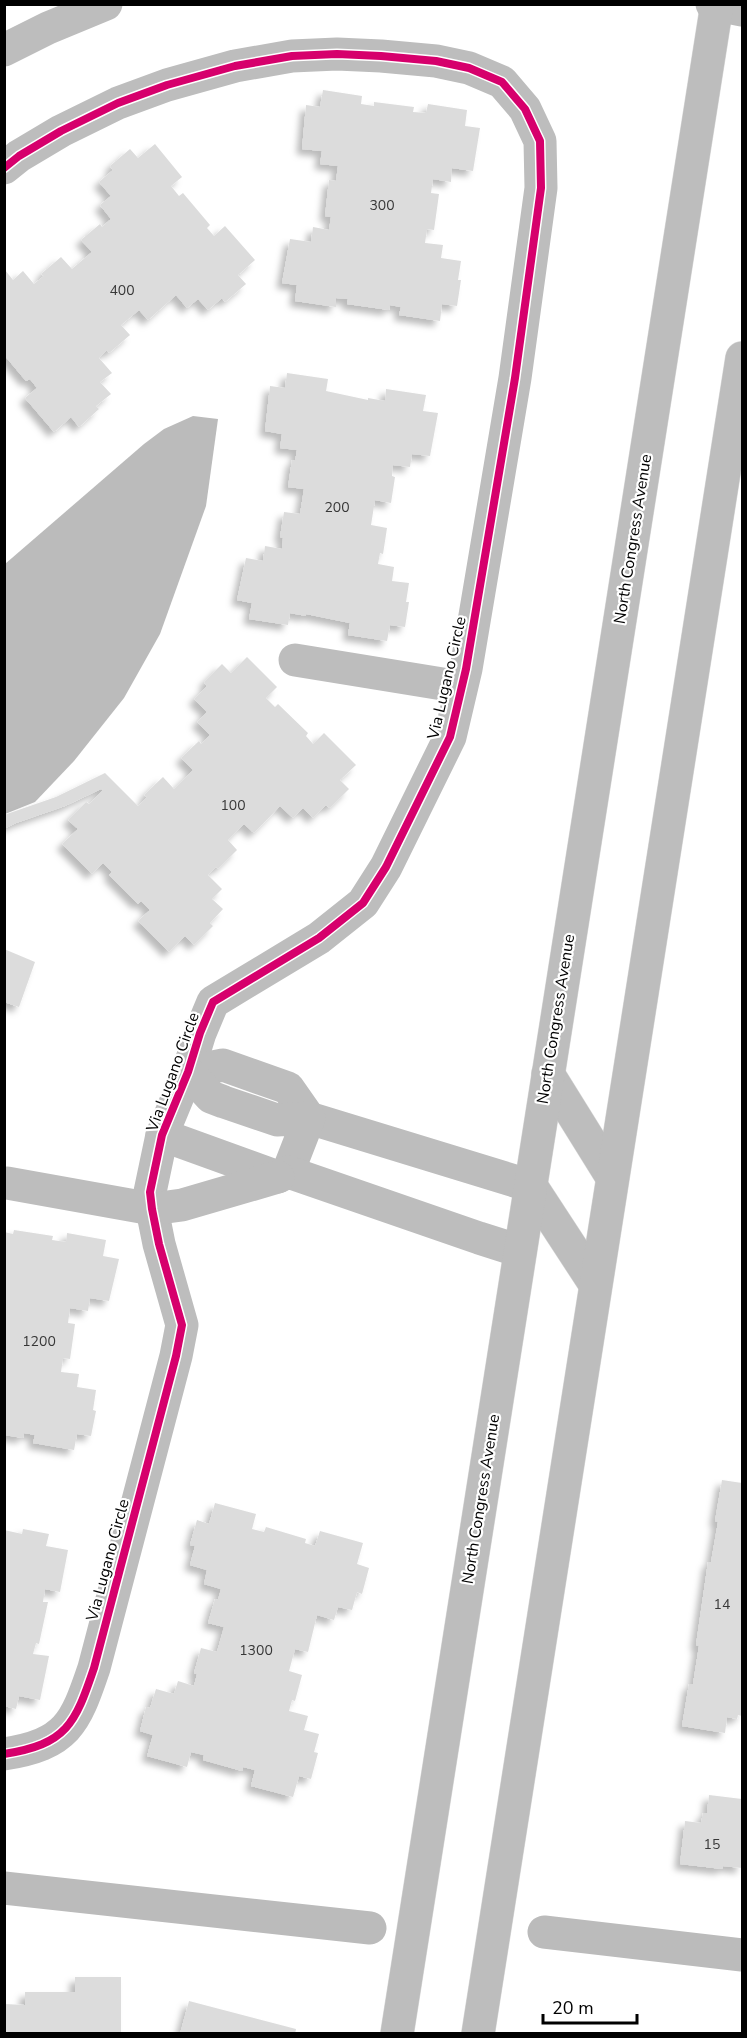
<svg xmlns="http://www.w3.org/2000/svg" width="747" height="2038" font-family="'Nunito Sans',sans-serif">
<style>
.water{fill:#bbb}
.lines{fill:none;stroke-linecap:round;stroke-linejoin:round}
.canal{stroke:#bbb;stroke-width:33}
.building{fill:#dcdcdc;filter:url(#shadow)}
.major-casing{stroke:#dbdbdb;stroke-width:34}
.minor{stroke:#bdbdbd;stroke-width:33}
.major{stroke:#bdbdbd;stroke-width:33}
.cycleway-casing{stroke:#fff;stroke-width:11}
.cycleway{stroke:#d6006c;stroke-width:8}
.labels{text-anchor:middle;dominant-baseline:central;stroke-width:4.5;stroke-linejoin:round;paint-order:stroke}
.number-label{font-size:14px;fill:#373737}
.street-label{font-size:16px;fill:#000;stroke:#fff}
</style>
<defs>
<filter id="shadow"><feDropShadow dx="-5.5" dy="5.5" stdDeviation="3" flood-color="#0004"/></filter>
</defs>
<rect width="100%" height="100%" fill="#fff"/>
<!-- water -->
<path class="water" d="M193,416L218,419L206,506L160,634L124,698L74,761L35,802L5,814V564L144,444L164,429Z"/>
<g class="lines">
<!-- canal -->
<g class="canal">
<path d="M4,1888L370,1928"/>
<path d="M544,1932L742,1955"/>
</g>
</g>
<!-- building -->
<g class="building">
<path d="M323,90L362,96L361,104L374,106V102L414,107L413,112L426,113L428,104L467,110L465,126L480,128L473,171L452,168L451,182L433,179L431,193L439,194L434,230L427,229L425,243L443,245L441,258L461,261L458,280H461L457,306L442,304L440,321L399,315L401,307L390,305L389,310L347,304L348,299L336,298V307L295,301L297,285L282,283L290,239L311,242L313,227L329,230L331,217L325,216L329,180L336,181L338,166L320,164L322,151L302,149L306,105L320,107Z"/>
<path d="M155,144L182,177L171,186L179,196L183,193L210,225L207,228L214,236L225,226L255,260L238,275L246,284L225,302L222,298L208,310L198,299L187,308L176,295L148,320L139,310L121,325L130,335L109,353L107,350L99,358L112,373L100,382L111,394L96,406L99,409L79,427L71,417L54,432L25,398L37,388L30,379L26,381L5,356V270L13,280L23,271L34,284L44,276L41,274L61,257L72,269L92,252L81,240L100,224L102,227L111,219L100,205L111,196L99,182L113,170L110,166L130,149L138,158Z"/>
<path d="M287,373L328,379L326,391L368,400V398L385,401L386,389L426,395L423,411L438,413L430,456L412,454L410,467L393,465L392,476L395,477L391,503L375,500L371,525L387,528L383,554L380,553L378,564L394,567L392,581L409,583L406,602H409L405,627L390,625L387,641L348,635L350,623L306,614V616L290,613L288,625L249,619L252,603L237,600L246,558L263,561L265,546L282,549L283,538L280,537L284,512L300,514L304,489L288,487L292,460L295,461L297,450L280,448L282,434L265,431L270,386L285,388Z"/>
<path d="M247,657L277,687L266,698L275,707L278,704L308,733L306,736L313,744L324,733L356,765L340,780L349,789L330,808L326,805L313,818L303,808L293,818L280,806L254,833L244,824L228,840L237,850L218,869L216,867L208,875L222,889L212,899L223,909L210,923L213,926L194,945L185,936L169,952L138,921L150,910L141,901L138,904L109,875L112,872L103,863L92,874L62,844L78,829L68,820L86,802L89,804L103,790L101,789L65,806L16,823L4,829V815L56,797L105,773L138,806L147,797L144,795L163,777L174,789L193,770L181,758L199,741L201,744L210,735L197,722L207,712L194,699L207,686L204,682L222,664L231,673Z"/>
<path d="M4,949L35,962L19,1007L4,1002Z"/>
<path d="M14,1230L53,1236L52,1240L66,1242L67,1233L106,1240L103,1256L119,1259L109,1301L90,1298L88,1311L70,1308L68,1323L75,1324L70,1359L63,1358L61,1372L79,1374L77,1387L96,1390L93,1410L96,1411L91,1436L77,1434L74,1450L33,1443L35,1435L24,1433L23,1438L4,1435V1232L13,1234Z"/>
<path d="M722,1480L742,1483V1716L738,1715L737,1719L727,1717L725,1733L682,1726L689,1684H693L699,1646L696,1645L708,1562H711L718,1522L715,1521Z"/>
<path d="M215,1503L256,1514L252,1529L264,1532L266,1527L306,1539L305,1543L315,1546L320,1531L363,1543L357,1564L369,1568L362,1594L357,1592L352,1610L338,1607L334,1620L317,1615L308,1652L295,1649L289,1671L302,1675L295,1701L292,1700L289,1711L308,1716L304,1730L319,1734L314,1752L318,1753L311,1779L299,1776L293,1797L251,1786L255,1770L243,1767L242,1771L203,1760L204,1755L191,1752L187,1767L147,1756L153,1735L140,1731L146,1707L150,1708L156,1689L174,1694L178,1681L194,1686L197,1674L194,1673L201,1648L217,1652L224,1627L208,1623L215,1599L218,1600L221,1589L204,1584L207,1570L190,1565L195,1546L190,1545L197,1520L209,1524Z"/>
<path d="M23,1529L49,1534L46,1546L68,1550L60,1592L45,1589L43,1602H48L39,1644L36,1643L33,1654L49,1656L40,1700L19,1696L16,1709L4,1706V1530L22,1534Z"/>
<path d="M709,1795L742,1799V1868L723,1866L722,1869L680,1864L685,1821L701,1823L703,1813H707Z"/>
<path d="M75,1977H121V2034H4V2004L25,2005V1992H75Z"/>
<path d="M189,2001L296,2029L295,2034H180Z"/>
</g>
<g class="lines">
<!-- major casing -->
<g class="major-casing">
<g id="major">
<path d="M548,1074L612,1177"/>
<path d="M531,1186L595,1284"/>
<path d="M397,2034L717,4"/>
<path d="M478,2034L742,358"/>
</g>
</g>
<!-- minor -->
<g class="minor">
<path d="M712,4L742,10"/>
<path d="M4,50L48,28L106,4"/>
<path d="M4,168L19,156L61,131L118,103L167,85L235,66L292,56L337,54L381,56L436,61L469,68L502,82L525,109L540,141L541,188L515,378L466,669L450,737L386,867L363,903L319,938L213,1002L200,1033L188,1072L162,1135L150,1192L152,1209L159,1244L182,1325L176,1356L94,1668C75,1724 67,1744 4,1754"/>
<path d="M295,660L461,687"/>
<path d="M188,1072L223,1065L288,1088L309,1118L531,1186"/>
<path d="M188,1072L211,1097L224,1102L277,1120L309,1118L288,1172"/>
<path d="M162,1135L278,1177L288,1172L479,1238L520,1251"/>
<path d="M7,1183L152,1209L182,1205L278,1177"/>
</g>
<!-- major -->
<use href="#major" class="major"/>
<!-- cycleway casing -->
<g class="cycleway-casing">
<path id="cycleway" d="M4,168L19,156L61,131L118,103L167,85L235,66L292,56L337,54L381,56L436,61L469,68L502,82L525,109L540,141L541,188L515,378L466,669L450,737L386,867L363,903L319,938L213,1002L200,1033L188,1072L162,1135L150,1192L152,1209L159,1244L182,1325L176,1356L94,1668C75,1724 67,1744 4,1754"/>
</g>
<!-- cycleway -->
<use href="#cycleway" class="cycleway"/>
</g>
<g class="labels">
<!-- number labels -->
<g class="number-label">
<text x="382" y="205">300</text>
<text x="122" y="290">400</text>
<text x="337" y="507">200</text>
<text x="233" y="805">100</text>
<text x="39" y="1341">1200</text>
<text x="722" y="1604">14</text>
<text x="256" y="1650">1300</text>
<text x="712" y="1844">15</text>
</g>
<!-- street labels -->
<g class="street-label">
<text transform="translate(633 539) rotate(-81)">North Congress Avenue</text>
<text transform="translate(447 678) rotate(-77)">Via Lugano Circle</text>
<text transform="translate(556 1019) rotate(-81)">North Congress Avenue</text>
<text transform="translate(173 1072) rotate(-70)">Via Lugano Circle</text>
<text transform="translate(481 1499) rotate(-81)">North Congress Avenue</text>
<text transform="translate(108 1560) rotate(-75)">Via Lugano Circle</text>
</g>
</g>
<!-- border -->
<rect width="747" height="2038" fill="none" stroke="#000000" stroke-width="12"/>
<!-- scale -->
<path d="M543 2014v9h94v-9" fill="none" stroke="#000000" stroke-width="3"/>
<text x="552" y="2014" font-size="18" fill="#000000" stroke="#ffffff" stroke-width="4.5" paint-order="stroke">20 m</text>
</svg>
